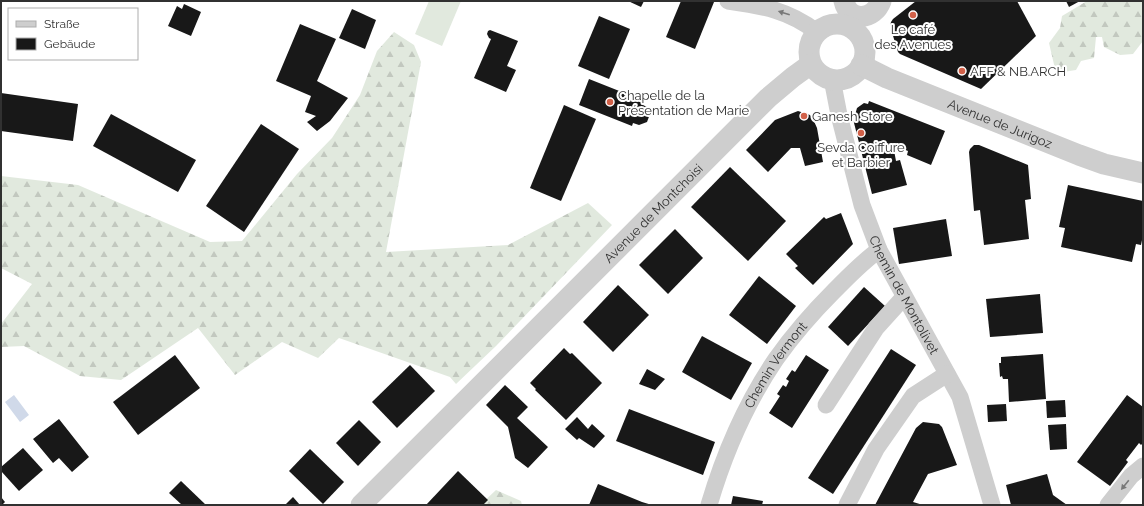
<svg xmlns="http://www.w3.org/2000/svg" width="1144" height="506" font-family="Raleway,sans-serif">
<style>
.grass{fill:#e1e9de}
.forest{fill:url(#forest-firs)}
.water{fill:#d0d9e9}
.building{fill:#181818}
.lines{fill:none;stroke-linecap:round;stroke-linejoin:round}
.minor{stroke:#cecece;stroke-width:17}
.tertiary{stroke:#cecece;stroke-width:21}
.oneway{fill:#787878}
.poi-dot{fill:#d26149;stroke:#fff;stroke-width:1.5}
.labels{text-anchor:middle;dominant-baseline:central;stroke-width:4;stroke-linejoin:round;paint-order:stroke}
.poi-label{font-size:13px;fill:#313131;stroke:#fff;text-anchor:start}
.street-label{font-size:13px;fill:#313131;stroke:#fff}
</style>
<defs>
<pattern id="forest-firs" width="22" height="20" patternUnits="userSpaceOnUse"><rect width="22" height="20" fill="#e1e9de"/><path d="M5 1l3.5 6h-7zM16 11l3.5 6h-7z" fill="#c2c8bf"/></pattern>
</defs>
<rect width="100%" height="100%" fill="#fff"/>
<!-- grass -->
<path class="grass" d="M429,1H461L442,46L415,34Z"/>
<!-- forest -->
<g class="forest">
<path d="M1087,1H1143V41L1133,54L1120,55L1104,47L1102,37H1096L1094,58L1081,61L1076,70L1056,73L1049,43L1060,28L1062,16Z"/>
<path d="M394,32L414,45L421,62L386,252L508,245L588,203L612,225L496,346L456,384L450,377L339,338L318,358L282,342L235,375L198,328L121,380L80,376L24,346L1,347V324L32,284L1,268V176L78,185L210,242L242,241L297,174L332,138L360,95L377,51Z"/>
<path d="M496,490L521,501L522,505H480Z"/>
</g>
<!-- water -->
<path class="water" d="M14,395L29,415L20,422L5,402Z"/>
<!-- building -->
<g class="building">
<path d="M628,1H644L641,7Z"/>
<path d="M681,1H712L714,2L695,49L666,37Z"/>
<path d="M916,1H1017L1036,36L981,89L900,54L898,52L890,26L891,22L893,19Z"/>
<path d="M1066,1H1080L1069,7Z"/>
<path d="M184,4L201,12L191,36L168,26L177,6L182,9Z"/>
<path d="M352,9L376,20L365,49L339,38Z"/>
<path d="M599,16L630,29L609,79L578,66Z"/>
<path d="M300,24L336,39L317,81L348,98L330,121L317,131L307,122L316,116L305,112L311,96L276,81Z"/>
<path d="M490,30L518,41L507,66L516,70L506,92L474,78L491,39L489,38L487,34L488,31Z"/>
<path d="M589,79L642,100L641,104L647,107L650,114L647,122L639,125L633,123L632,126L579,105Z"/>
<path d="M1,93L78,104L73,141L1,131Z"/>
<path d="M869,101L945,131L931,165L907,155L908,151L893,145L896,161L900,160L907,185L872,194L852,115H855L857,108L864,103L868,104Z"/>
<path d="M564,105L596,119L561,201L530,188Z"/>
<path d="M798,111L810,115L813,119L817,128L823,162L805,166L800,148H791L768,172L746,150L775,120Z"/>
<path d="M111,114L196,160L178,192L93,146Z"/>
<path d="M261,124L299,149L244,232L206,206Z"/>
<path d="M974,145H979L1028,165L1031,199L1025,200L1029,239L984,245L980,210L974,211L969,152L970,149Z"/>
<path d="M730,167L786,221L748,261L691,207Z"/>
<path d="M1068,185L1143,201V235L1141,245L1136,244L1132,262L1061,247L1065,228L1059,227Z"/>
<path d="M841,213L853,244L813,285L795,268L798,266L786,254L824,217L826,219Z"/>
<path d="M946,219L952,256L899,264L893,228Z"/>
<path d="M675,229L703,258L668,294L639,265Z"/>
<path d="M759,276L796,306L767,344L729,315Z"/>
<path d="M618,285L649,315L613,352L583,322Z"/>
<path d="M864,287L885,306L848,346L828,327Z"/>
<path d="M1040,294L1043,333L990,337L986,299Z"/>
<path d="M702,336L752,363L731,400L682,372Z"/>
<path d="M564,348L570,354L572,353L602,383L566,420L535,390L536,389L530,383Z"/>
<path d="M891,349L916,365L833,494L808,478Z"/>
<path d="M1043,354L1046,399L1009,402L1008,379H1003L1002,376L1000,377L999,363H1001V357Z"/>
<path d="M175,355L200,388L138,435L113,402Z"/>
<path d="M806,355L829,370L792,428L769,413L780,396L777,394L783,385L786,387L789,381L786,379L792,370L795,372Z"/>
<path d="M410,365L435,391L397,428L372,402Z"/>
<path d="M647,369L665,379L655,390L639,384Z"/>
<path d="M505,385L528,407L517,418L548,447L528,468L515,458L508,427L486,405Z"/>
<path d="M1127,395L1143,407V443L1141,445L1139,443L1126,460L1128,462L1110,486L1077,462Z"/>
<path d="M1065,400L1066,417L1047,418L1046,401Z"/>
<path d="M1006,404L1007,421L988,422L987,405Z"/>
<path d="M629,409L715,442L703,475L616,441Z"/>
<path d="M577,417L588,429L592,424L605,436L594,448L579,438L577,440L565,429Z"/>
<path d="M59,419L89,457L72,472L59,458L53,463L33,439Z"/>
<path d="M359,420L381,442L358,466L336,443Z"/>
<path d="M923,422L939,424L942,427L957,465L928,474L913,502L923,505H875L916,428Z"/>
<path d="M1066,424L1067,449L1050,450L1048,425Z"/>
<path d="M23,448L43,470L19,491L1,471V467Z"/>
<path d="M310,449L344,482L323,504L289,471Z"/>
<path d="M458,471L488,500L483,505H426Z"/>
<path d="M1047,474L1053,495L1067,505H1011L1006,485Z"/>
<path d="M181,481L206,505H182L169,493Z"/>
<path d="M598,484L642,502L652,505H589Z"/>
<path d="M733,496L763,501L762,505H731Z"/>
<path d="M1,497L5,502L2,505H1Z"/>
<path d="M293,497L300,505H285Z"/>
</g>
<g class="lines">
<!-- minor -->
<g class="minor">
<path d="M728,1C763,6 788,10 817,32"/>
<path id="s1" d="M832,79L839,115L862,205L879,250L960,397L992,505"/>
<path d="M826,405L876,328L904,297"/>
<path id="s2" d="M709,505C724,454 746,403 776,359C793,335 813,312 834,291C848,277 862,262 879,250"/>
<path d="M847,505L876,449L913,396L947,374"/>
<path d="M1108,505L1131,476L1143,466"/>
</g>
<!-- tertiary -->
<g class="tertiary">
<path d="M844,1C849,23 874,20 881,1"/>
<circle cx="837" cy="52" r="28"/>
<path id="s3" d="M861,65L887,78L1079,155L1104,164L1143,173"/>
<path id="s4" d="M361,505L768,98L793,77L811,64"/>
</g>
</g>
<!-- one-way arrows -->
<defs><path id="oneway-solid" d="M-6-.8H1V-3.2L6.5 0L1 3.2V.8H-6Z"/></defs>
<g class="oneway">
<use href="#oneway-solid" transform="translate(784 13) rotate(-163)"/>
<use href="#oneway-solid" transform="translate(1125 485) rotate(129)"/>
</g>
<!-- markers -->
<g class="poi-dot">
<circle cx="913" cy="15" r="4"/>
<circle cx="962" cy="71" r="4"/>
<circle cx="610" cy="102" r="4"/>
<circle cx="804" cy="116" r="4"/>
<circle cx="861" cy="133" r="4"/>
</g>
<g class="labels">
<!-- poi labels -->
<g class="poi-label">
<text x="913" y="29" text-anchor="middle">Le café<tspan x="913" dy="15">des Avenues</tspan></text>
<text x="970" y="71">AFF &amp; NB.ARCH</text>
<text x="618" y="95">Chapelle de la<tspan x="618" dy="15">Présentation de Marie</tspan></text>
<text x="812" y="116">Ganesh Store</text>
<text x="861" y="147" text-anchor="middle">Sevda Coiffure<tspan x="861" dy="15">et Barbier</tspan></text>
</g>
<!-- street labels -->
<g class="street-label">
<text stroke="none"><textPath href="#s3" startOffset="151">Avenue de Jurigoz</textPath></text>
<text stroke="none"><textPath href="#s4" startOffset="413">Avenue de Montchoisi</textPath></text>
<text stroke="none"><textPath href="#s1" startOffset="229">Chemin de Montolivet</textPath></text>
<text stroke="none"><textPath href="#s2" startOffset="156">Chemin Vermont</textPath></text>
</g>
</g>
<!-- border -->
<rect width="1144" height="506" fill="none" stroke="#313131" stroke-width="4"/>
<!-- legend -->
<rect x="8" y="8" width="130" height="52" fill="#ffffff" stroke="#adadad"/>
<rect x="16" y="21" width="20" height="6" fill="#cecece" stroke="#adadad"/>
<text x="44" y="28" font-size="12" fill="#313131">Straße</text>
<rect x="16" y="38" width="20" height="12" fill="#181818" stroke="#adadad"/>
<text x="44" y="48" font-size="12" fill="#313131">Gebäude</text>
</svg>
